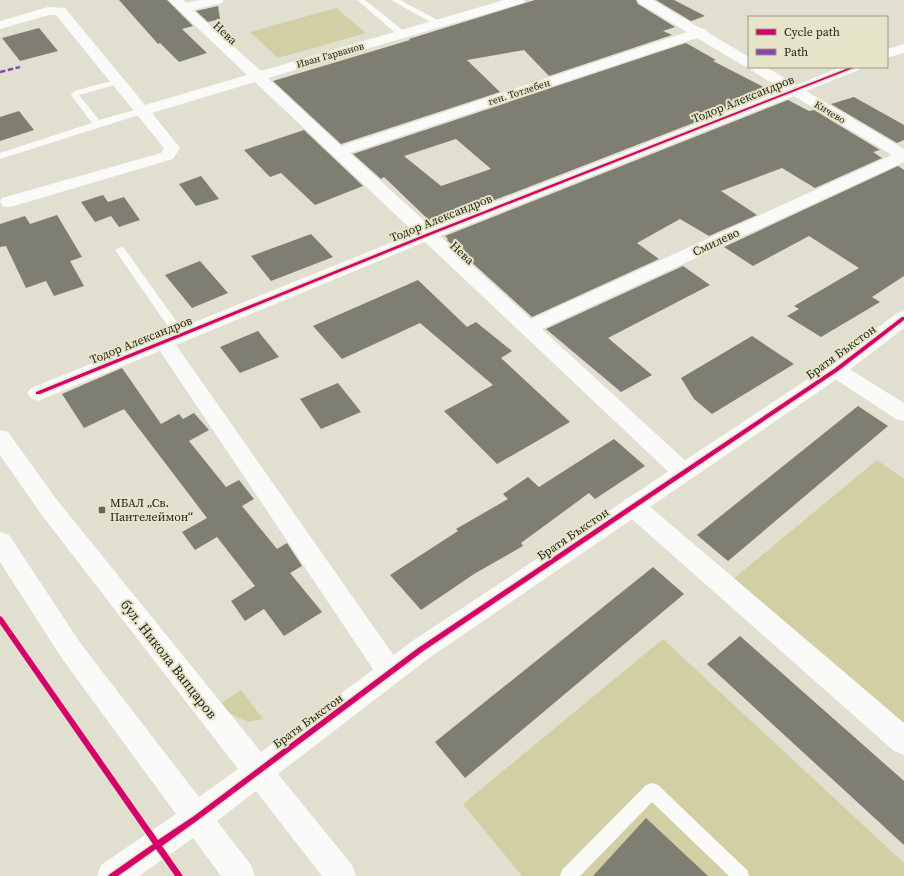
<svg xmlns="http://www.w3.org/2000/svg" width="904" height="876" font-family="'Source Serif 4',serif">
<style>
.green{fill:#d3cfa4}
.building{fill:#7f7e73;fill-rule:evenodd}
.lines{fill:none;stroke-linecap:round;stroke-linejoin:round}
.lane{fill:#fafaf8;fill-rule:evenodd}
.street{fill:#fafaf8;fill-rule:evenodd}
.secondary{fill:#fafaf8;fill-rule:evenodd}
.quiet{stroke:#8e44ad;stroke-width:2.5;stroke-dasharray:5.5 2.5;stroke-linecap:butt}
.cycleway-casing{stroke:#e7e5c9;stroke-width:3}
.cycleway{fill:#d6006c;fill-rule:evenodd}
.poi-dot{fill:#666559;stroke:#e7e5c9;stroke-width:1.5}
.labels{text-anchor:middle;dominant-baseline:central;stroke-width:4;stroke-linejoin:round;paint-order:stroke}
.far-street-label{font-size:10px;fill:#242319;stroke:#e7e5c9}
.street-label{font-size:12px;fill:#242319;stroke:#e7e5c9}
.poi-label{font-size:12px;fill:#242319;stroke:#e7e5c9;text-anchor:start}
.near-street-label{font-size:14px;fill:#242319;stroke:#e7e5c9}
</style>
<rect width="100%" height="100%" fill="#e0dfd0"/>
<!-- green -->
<g class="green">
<path d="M336,8L366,33L278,58L250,32Z"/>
<path d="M877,460L904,479V726L732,580Z"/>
<path d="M663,639L904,863V876H522L463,804Z"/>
<path d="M241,690L263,719L248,722L215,707Z"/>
</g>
<!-- building -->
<g class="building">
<path d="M119,0H167L193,26L182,29L207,53L179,62L160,43L158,44Z"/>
<path d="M535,0H636L638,4L675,27L663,31L672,35L549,76L524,50L467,60L500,92L341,144L273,81L410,40L409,39Z"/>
<path d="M656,0H674L705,16L691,21Z"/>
<path d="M218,6L220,19L208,22L196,11Z"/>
<path d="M39,28L58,51L20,61L2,38Z"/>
<path d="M686,43L716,60L713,61L773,92L433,224L384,177L381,179L353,154ZM456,139L491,169L441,186L404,156Z"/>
<path d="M854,97L904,125V140L897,143L831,104Z"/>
<path d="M788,100L809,111L814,110L880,150L873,152L882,158L815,188L782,168L721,191L757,215L709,236L680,219L637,243L659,259L532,317L447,240L448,239L445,236Z"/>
<path d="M19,111L34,130L0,141V117Z"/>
<path d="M304,130L363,186L315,205L281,173L270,177L244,150Z"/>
<path d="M898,166L904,170V276L872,297L880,302L821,337L787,316L799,309L794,306L859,268L809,236L753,266L724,247Z"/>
<path d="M201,176L219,199L196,206L179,184Z"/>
<path d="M103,195L108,202L124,197L140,220L119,227L111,216L95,222L81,202Z"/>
<path d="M57,215L82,257L70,261L84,286L54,296L46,281L26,288L6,246L0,247V224L25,216L30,224Z"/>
<path d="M311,234L333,257L271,281L251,256Z"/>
<path d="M200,261L228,293L192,308L165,275Z"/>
<path d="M683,266L710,285L608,338L652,375L621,392L546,329Z"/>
<path d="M418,280L467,327L476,322L512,351L501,358L570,422L497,464L444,411L493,385L420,323L342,359L313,326Z"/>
<path d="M258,331L279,357L240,373L220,347Z"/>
<path d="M752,336L794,364L712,414L694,399L681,378Z"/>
<path d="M122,368L161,424L179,414L183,419L194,413L209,430L189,441L226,487L239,480L254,499L242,506L277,549L287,543L302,566L290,573L322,612L284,636L264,609L245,621L231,601L255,586L217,537L195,550L182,532L207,518L124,409L84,428L62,394Z"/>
<path d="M338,383L361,412L321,429L300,399Z"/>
<path d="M858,406L888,426L728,561L697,535Z"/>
<path d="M614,439L645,466L595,499L589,493L521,543L523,546L474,574L421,610L390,575L458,531L456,529L508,499L503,494L528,477L539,487Z"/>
<path d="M653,567L684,594L465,778L435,742Z"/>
<path d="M740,636L904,781V845L707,664Z"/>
<path d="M646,818L708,876H593Z"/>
</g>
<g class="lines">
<!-- lane -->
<g class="lane">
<path d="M357,0H365L405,32V36H399Z"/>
<path d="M391,0H400L443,23L439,25H436Z"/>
<path d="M119,79L123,81L122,83L79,95L99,120L142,108L145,109L146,111L145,113L0,159V153L92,123L71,95L74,91Z"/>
<path d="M120,247L124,248L184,332L185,335L184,338H176L115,250Z"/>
<path d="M652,783L658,785L747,870L749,876H729L652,802L580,876H560L562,870L646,785Z"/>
</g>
<!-- street -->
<g class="street">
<path d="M168,0H183L186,3L200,0H224L222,3L193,10L261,71L504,0H525L523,3L268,78L341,146L687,32L639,3L637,0H653L700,28L705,29L707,32L749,57V67H766L796,85L841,67H861L859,70L806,91L904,149V162L542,329L691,466L694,472L691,478L683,481L675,478L425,242L176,345L399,663L403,672L399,681L390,684L381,681L160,351L45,398L38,401L31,398L27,393L31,388L415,233L255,82L152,113L180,148L173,159L14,206L8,207L2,206L0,201L2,198L161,153L164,148L56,15H49L0,29V21L48,7L65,8L145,105L247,75ZM697,38L744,66L749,67L751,70L783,90L431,227L350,153ZM794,96L892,155L531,319L440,236Z"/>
<path d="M904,44V53L887,58V49Z"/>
<path d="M836,363L843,365L904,403V421L896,419L829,375L826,370L829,365Z"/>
<path d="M633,497L641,499L904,723V755L894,751L625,513L621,506L625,499Z"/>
</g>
<!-- secondary -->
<path class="secondary" d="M904,311V328L843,375L429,658L278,774L352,865L356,876H322L256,791L217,821L251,865L255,876H221L193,838L139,876H97L101,865L176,814L63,660L0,562V532L9,535L81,644L199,797L238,769L41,514L0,455V430L8,432L57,500L261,752L411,642L829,365L897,313Z"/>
<!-- quiet -->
<path class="quiet" d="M0,72L20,67"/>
<!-- cycleway casing -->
<g class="cycleway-casing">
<g id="cycleway">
<path d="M851,67H856L428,236L40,394H36V392L426,234Z"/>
<path d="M902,317H904V320L838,371L422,652L198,820L162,846L183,876H175L156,849L118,876H108L110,874L153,844L0,624V616L2,617L158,840L194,816L418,648L834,369Z"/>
</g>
</g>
<!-- cycleway -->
<use href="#cycleway" class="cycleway"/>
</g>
<!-- markers -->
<rect class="poi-dot" x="98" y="506" width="8" height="8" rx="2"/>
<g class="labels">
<!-- far-street labels -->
<g class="far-street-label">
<text transform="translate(330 55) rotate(-16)">Иван Гарванов</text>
<text transform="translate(519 92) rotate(-18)">ген. Тотлебен</text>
<text transform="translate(830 112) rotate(31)">Кичево</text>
</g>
<!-- street labels -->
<g class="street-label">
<text transform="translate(225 33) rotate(43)">Нева</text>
<text transform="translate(743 99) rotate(-22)">Тодор Александров</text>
<text transform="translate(441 218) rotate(-22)">Тодор Александров</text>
<text transform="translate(716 242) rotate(-25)">Смилево</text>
<text transform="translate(462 253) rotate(43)">Нева</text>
<text transform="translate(141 340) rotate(-22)">Тодор Александров</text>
<text transform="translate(841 352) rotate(-36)">Братя Бъкстон</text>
<text transform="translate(573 534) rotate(-34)">Братя Бъкстон</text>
<text transform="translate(308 721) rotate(-36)">Братя Бъкстон</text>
</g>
<!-- poi labels -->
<g class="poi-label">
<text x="110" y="503">МБАЛ „Св.<tspan x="110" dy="14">Пантелеймон“</tspan></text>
</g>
<!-- near-street labels -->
<g class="near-street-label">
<text transform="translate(169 659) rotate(52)">бул. Никола Вапцаров</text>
</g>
</g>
<!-- legend -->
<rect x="748" y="16" width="140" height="52" fill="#e7e5c9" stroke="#999783"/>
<rect x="756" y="29" width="20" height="6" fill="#d6006c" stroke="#999783"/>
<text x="784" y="36" font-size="12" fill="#242319">Cycle path</text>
<rect x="756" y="49" width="20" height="6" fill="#8e44ad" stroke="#999783"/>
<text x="784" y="56" font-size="12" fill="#242319">Path</text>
</svg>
